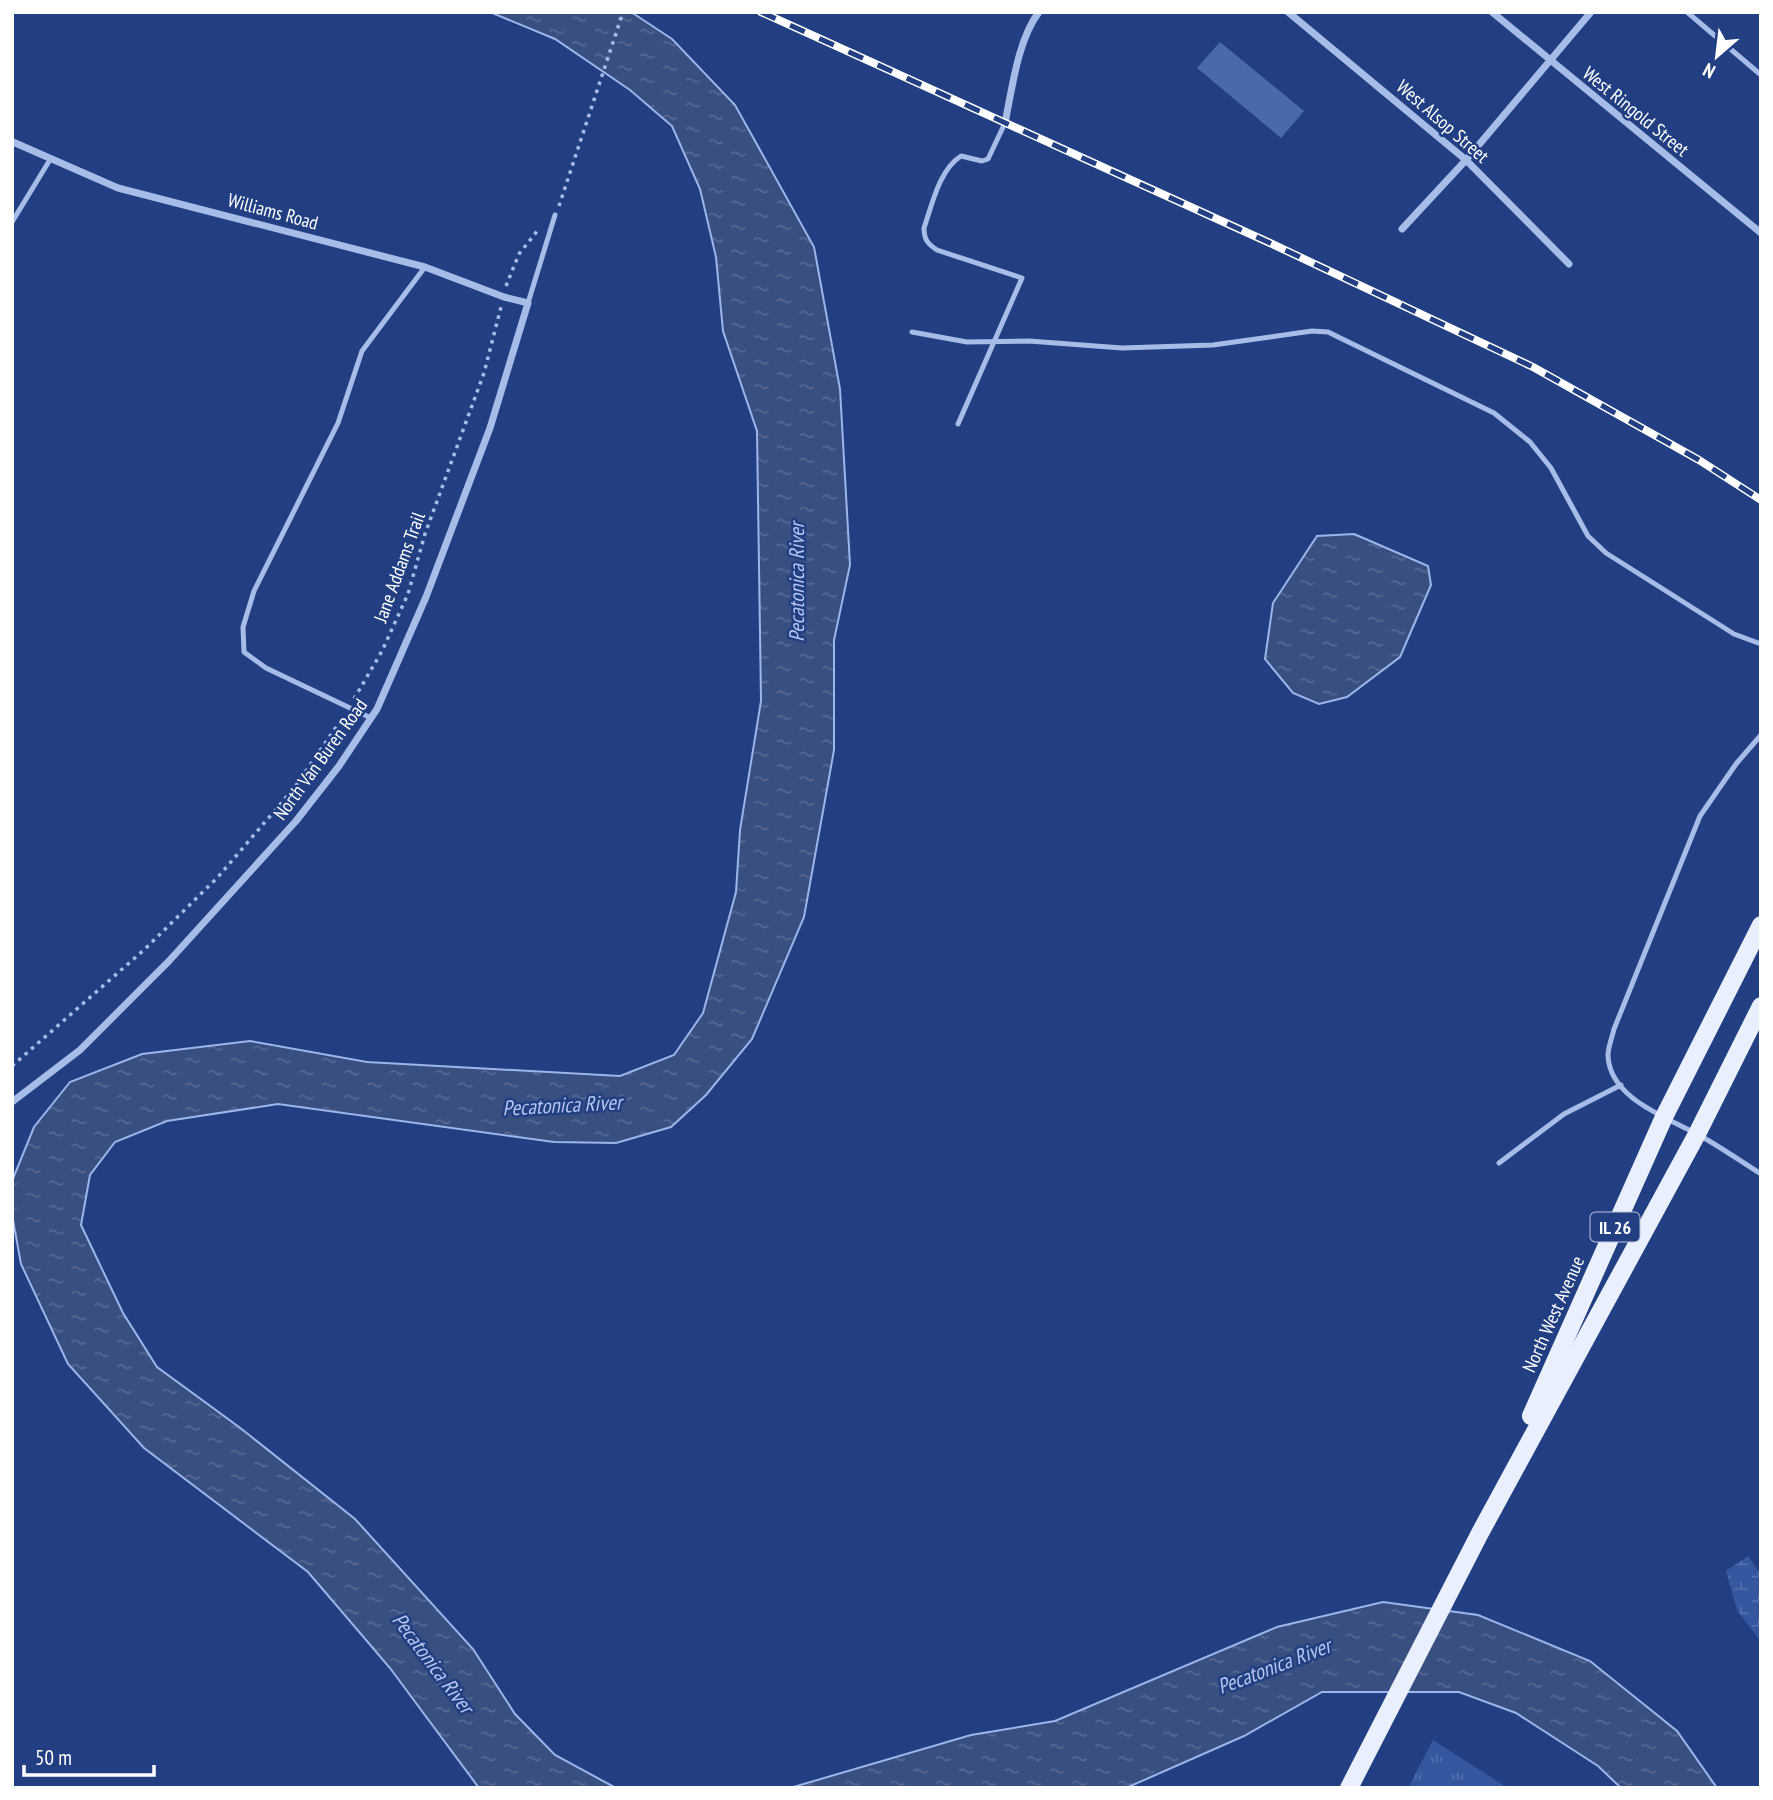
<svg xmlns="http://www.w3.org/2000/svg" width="1773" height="1800" font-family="'PT Sans Narrow',sans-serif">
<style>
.grass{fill:url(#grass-tufts)}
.wetland{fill:url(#wetland-marsh)}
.water{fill:url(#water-ripples);stroke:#9bb6ea;stroke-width:2}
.building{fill:#4969ab}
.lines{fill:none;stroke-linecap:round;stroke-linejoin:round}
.path{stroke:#a7bde8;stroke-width:3.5;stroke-dasharray:3.5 5;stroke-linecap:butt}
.service{stroke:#a7bde8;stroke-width:5}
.minor{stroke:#a7bde8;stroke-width:7}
.primary{stroke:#eaeffe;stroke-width:18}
.rail-casing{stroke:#fff;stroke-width:8}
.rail{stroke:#213f82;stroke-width:5;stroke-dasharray:16;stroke-linecap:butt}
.labels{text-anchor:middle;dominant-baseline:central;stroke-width:5;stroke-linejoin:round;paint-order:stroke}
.shield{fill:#213f82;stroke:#bcc5da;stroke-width:2}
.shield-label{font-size:18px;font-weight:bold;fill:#fff}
.street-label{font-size:19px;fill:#fff;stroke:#213f82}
.water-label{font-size:21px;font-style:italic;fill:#b3c7f0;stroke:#213f82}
</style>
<defs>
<pattern id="grass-tufts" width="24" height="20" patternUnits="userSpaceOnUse" patternTransform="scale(1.75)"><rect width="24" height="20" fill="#3457a0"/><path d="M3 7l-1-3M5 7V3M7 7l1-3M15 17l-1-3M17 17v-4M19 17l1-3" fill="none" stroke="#5270ae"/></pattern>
<pattern id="wetland-marsh" width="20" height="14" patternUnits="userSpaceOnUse" patternTransform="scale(1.75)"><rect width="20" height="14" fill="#3457a0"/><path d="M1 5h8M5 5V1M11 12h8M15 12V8" fill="none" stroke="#5270ae"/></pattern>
<pattern id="water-ripples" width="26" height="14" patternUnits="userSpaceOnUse" patternTransform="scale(1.75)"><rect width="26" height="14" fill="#394f80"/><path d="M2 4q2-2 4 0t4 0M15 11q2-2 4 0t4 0" fill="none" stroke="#576993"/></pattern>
</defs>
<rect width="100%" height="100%" fill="#213f82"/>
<!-- grass -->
<path class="grass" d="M1433,1740L1508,1788H1408Z"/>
<!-- wetland -->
<path class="wetland" d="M1748,1556L1761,1575V1642L1737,1610L1726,1571Z"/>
<!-- water -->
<g class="water">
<path d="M490,12H631L672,39L735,105L814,247L840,389L850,565L834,640V750L804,917L752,1039L706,1095L671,1127L616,1143L554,1142L278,1104L167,1121L115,1142L90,1175L81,1225L123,1313L157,1367L239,1427L355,1519L473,1649L515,1714L555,1755L616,1788H479L390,1668L308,1572L144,1448L68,1364L21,1264L12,1215V1181L34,1127L70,1082L142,1054L250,1041L367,1062L620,1076L674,1055L703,1013L736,892L740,830L761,701L757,431L723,331L716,257L700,189L672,126L630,90L555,39Z"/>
<path d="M1354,534L1428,566L1431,585L1400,657L1347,697L1319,704L1293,693L1265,659L1273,603L1317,536Z"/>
<path d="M1383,1602L1478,1615L1590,1661L1677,1731L1717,1788H1621L1598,1766L1516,1713L1459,1692H1322L1244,1736L1126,1788H790L971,1735L1055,1721L1277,1627Z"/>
</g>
<!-- building -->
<path class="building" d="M1220,42L1304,111L1281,138L1197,68Z"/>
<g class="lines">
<!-- path -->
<g class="path">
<path d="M559,206L623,12"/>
<path d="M506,286L519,254L538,230"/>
<path d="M354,699L382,651L408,594L425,534L484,373L501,307"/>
<path d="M12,1066L145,949L218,877L295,787L343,717"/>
</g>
<!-- service -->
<g class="service">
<path d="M1687,12L1761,75"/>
<path d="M12,222L51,158"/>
<path d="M528,303L555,215"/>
<path d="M912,332L967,342L1029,341L1122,348L1213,345L1312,331L1328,332L1494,413L1530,442L1551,468L1588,536L1606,553L1734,634L1761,644"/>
<path d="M958,424L1022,278L937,250C928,244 924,240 924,228C932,205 939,170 961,156L982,161L988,159L1005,123"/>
<path d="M371,718L266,668L244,652L243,627L254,591L338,423L362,351L425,267"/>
<path d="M1761,735L1736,764L1700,816L1614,1029C1612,1038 1608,1047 1608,1055C1609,1098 1666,1117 1697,1134C1719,1146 1739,1160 1761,1174"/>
<path d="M1499,1163L1564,1114L1621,1085"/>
</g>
<!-- minor -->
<g class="minor">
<path d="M1288,12L1466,160L1569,264"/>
<path d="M1492,12L1761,233"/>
<path d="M1005,123C1012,89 1018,39 1039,12"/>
<path d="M1402,229L1466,160L1591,12"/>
<path d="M12,1102L80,1050L169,961L296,821L339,766L377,709L426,597L490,428L528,303L504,297L425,267L118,188L13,142"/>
</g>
<!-- primary -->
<g class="primary">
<path d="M1531,1416L1664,1117L1761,925"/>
<path d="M1349,1788L1480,1533L1697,1134L1761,1006"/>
</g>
<!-- rail casing -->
<g class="rail-casing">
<path id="rail" d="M761,12L1270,243L1533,367L1699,460L1761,500"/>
</g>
<!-- rail -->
<use href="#rail" class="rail"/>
</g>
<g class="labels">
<!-- shield labels -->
<rect class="shield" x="1590.5" y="1212.5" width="49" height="29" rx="5"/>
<g class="shield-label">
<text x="1615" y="1227">IL 26</text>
</g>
<!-- street labels -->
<g class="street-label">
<text transform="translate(1636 111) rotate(39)">West Ringold Street</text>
<text transform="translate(1443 121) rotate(41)">West Alsop Street</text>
<text transform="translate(273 211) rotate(15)">Williams Road</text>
<text transform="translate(399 567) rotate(-70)">Jane Addams Trail</text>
<text transform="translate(320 759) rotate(-54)">North Van Buren Road</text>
<text transform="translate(1553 1314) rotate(-66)">North West Avenue</text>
</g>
<!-- water labels -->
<g class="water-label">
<text transform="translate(796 582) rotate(-90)">Pecatonica River</text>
<text transform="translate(562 1105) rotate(-3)">Pecatonica River</text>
<text transform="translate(433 1663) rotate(53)">Pecatonica River</text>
<text transform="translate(1274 1666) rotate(-21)">Pecatonica River</text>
</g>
</g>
<!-- border -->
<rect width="1773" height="1800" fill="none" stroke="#ffffff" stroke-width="28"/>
<!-- north arrow -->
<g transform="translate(1717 56) rotate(208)" stroke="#213f82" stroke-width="5" paint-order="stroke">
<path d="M0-5L12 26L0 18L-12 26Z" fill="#ffffff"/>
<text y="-10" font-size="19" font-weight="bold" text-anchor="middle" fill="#ffffff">N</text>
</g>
<!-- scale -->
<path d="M24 1765v10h130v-10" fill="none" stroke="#ffffff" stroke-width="3.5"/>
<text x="35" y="1765" font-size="21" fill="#ffffff" stroke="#213f82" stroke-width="5" paint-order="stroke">50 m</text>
</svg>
